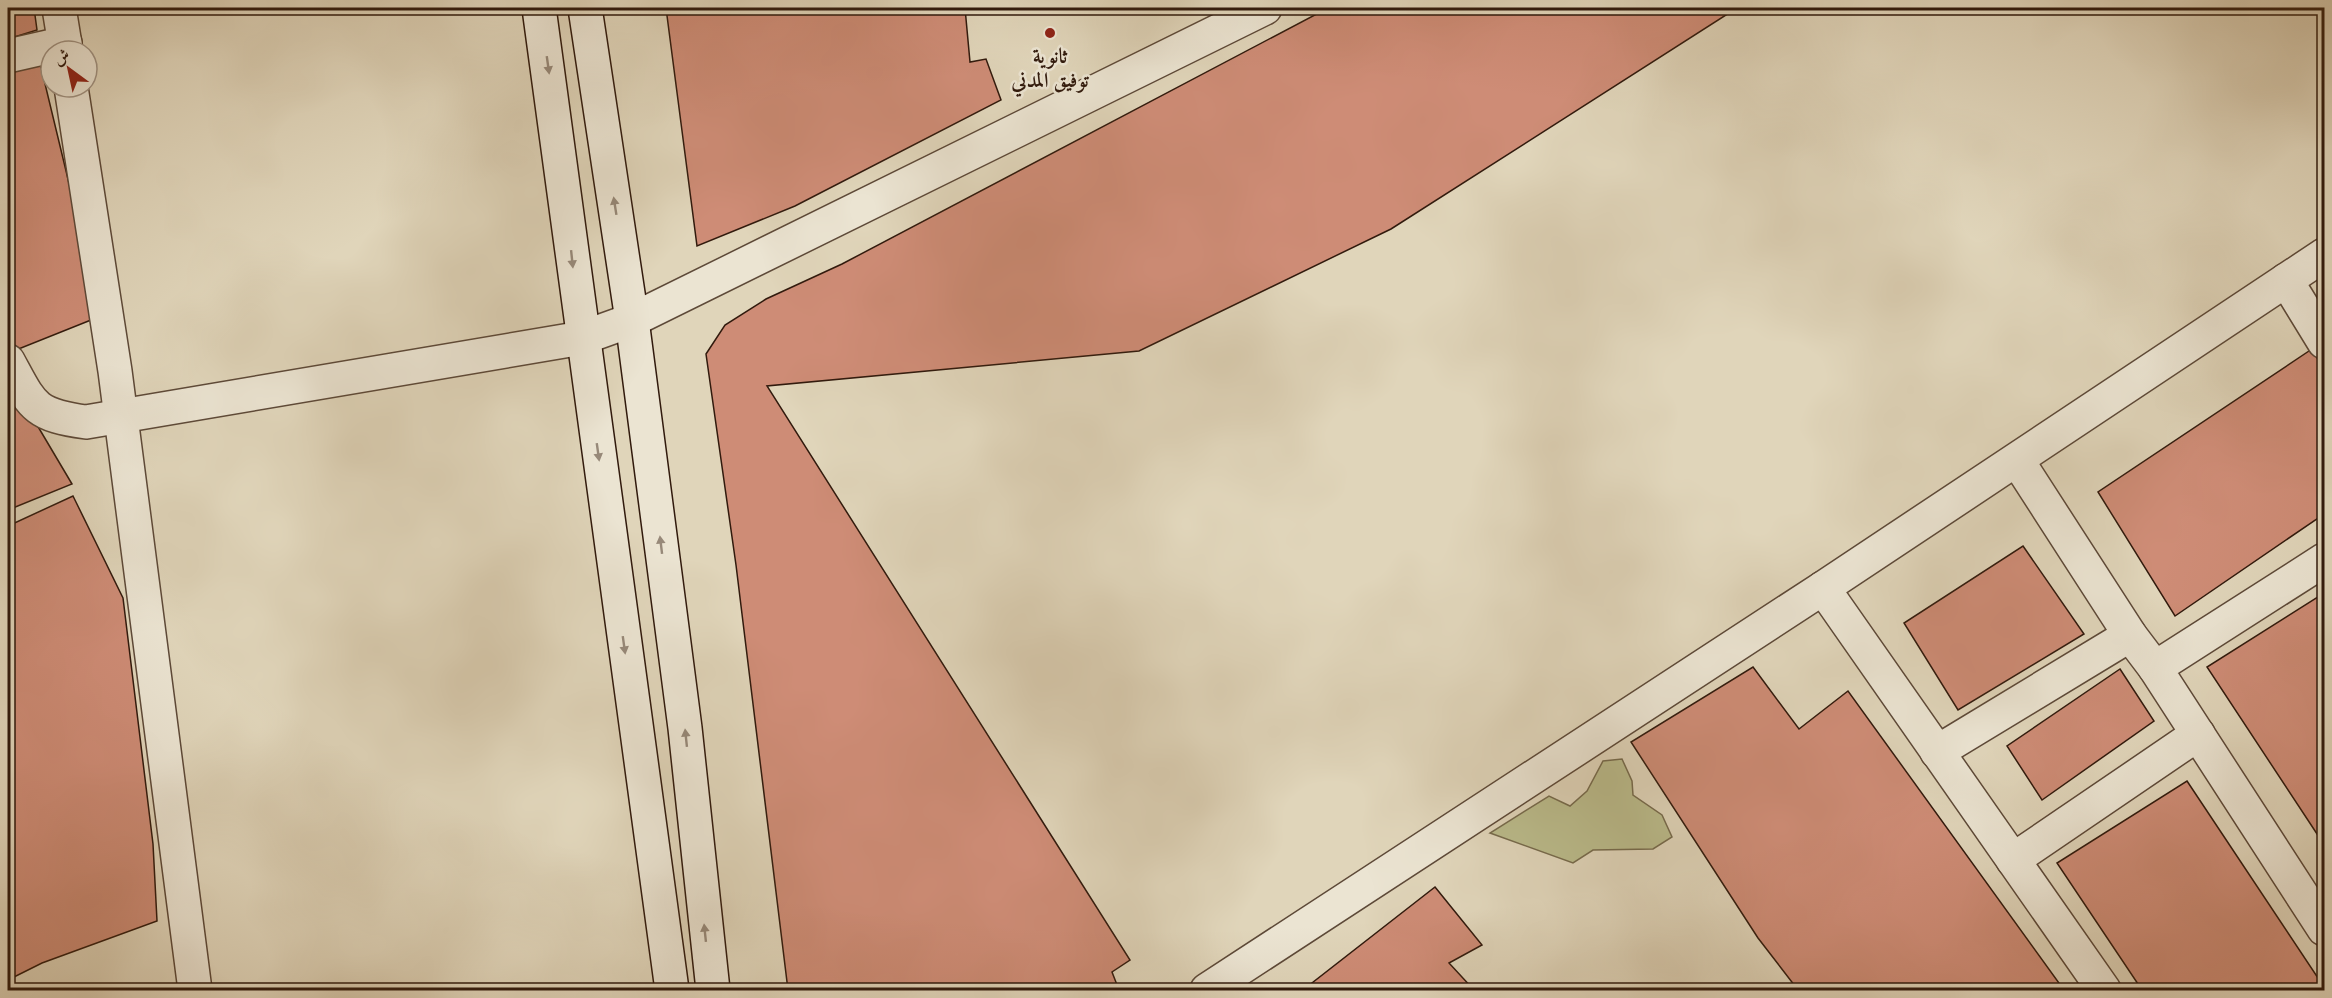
<svg xmlns="http://www.w3.org/2000/svg" width="2332" height="998" font-family="'EB Garamond',Amiri,serif">
<style>
.green{fill:#babb8b;stroke:#766a4c;stroke-width:1.5}
.building{fill:#ce8c76;stroke:#311a0d;stroke-width:1.5}
.lines{fill:none;stroke-linecap:round;stroke-linejoin:round}
.street-casing{stroke:#5d4938;stroke-width:36}
.secondary-casing{stroke:#311a0d;stroke-width:36}
.street{stroke:#ebe4d2;stroke-width:33}
.secondary{stroke:#ebe4d2;stroke-width:33}
.oneway{fill:#978979}
.poi-dot{fill:#8f2418;stroke:#ebe4d2;stroke-width:2}
.labels{text-anchor:middle;dominant-baseline:central;stroke-width:5;stroke-linejoin:round;paint-order:stroke}
.poi-label{font-size:21px;font-weight:bold;fill:#311a0d;stroke:#ebe4d2}
</style>
<rect width="100%" height="100%" fill="#e0d5ba"/>
<filter id="stains"><feTurbulence type="fractalNoise" baseFrequency=".00333" numOctaves="4"/><feColorMatrix values="0 0 0 0 .2 0 0 0 0 .09 0 0 0 0 .02 0 0 0 .5 -.17"/></filter>
<radialGradient id="worn" r=".72"><stop offset=".6" stop-color="#630" stop-opacity="0"/><stop offset="1" stop-color="#630" stop-opacity=".3"/></radialGradient>
<!-- green -->
<path class="green" d="M1622,759L1632,781L1633,795L1662,815L1672,837L1653,849L1593,850L1573,863L1490,833L1549,796L1570,806L1587,791L1603,761Z"/>
<!-- building -->
<g class="building">
<path d="M8,8H34L37,30L8,39Z"/>
<path d="M666,8H965L970,62L986,59L1001,100L795,206L697,246Z"/>
<path d="M1328,8H1737L1391,229L1139,351L767,386L1130,960L1112,972L1119,990H788L736,565L706,354L725,325L766,299L842,264Z"/>
<path d="M40,63L101,316L11,352L8,344V70Z"/>
<path d="M2312,349L2324,370V514L2175,616L2098,492Z"/>
<path d="M8,376L72,484L8,510Z"/>
<path d="M73,496L123,598L153,844L157,921L42,963L8,980V526Z"/>
<path d="M2023,546L2084,634L1958,710L1904,623Z"/>
<path d="M2324,593V842L2323,843L2207,667Z"/>
<path d="M1753,667L1799,729L1848,691L2064,990H1798L1758,938L1631,742Z"/>
<path d="M2120,669L2154,721L2042,800L2007,746Z"/>
<path d="M2187,781L2324,987V990H2142L2057,863Z"/>
<path d="M1435,887L1482,945L1449,963L1474,990H1303Z"/>
</g>
<g class="lines">
<!-- street casing -->
<g class="street-casing">
<g id="street">
<path d="M59,8L66,51"/>
<path d="M8,56L65,43"/>
<path d="M71,87L115,371L195,990"/>
<path d="M2286,280L2324,342"/>
<path d="M8,361C32,405 33,415 86,422L582,338L632,320L1265,8"/>
<path d="M2017,460L2130,635L2155,668"/>
<path d="M2324,560L2155,668L2324,929"/>
<path d="M1823,588L2104,990"/>
<path d="M1937,752L2130,635"/>
<path d="M2013,860L2198,734"/>
<path d="M1207,990L1823,588L2324,255"/>
</g>
</g>
<!-- secondary casing -->
<g class="secondary-casing">
<g id="secondary">
<path d="M539,8L672,990"/>
<path d="M585,8L632,320L685,728L713,990"/>
</g>
</g>
<!-- street -->
<use href="#street" class="street"/>
<!-- secondary -->
<use href="#secondary" class="secondary"/>
</g>
<!-- one-way arrows -->
<defs><path id="oneway-solid" d="M-6-.8H1V-3.2L6.5 0L1 3.2V.8H-6Z" transform="scale(1.5)"/></defs>
<g class="oneway">
<use href="#oneway-solid" transform="translate(548 65) rotate(82)"/>
<use href="#oneway-solid" transform="translate(615 206) rotate(-99)"/>
<use href="#oneway-solid" transform="translate(572 259) rotate(84)"/>
<use href="#oneway-solid" transform="translate(598 452) rotate(82)"/>
<use href="#oneway-solid" transform="translate(661 545) rotate(-97)"/>
<use href="#oneway-solid" transform="translate(624 645) rotate(82)"/>
<use href="#oneway-solid" transform="translate(686 738) rotate(-96)"/>
<use href="#oneway-solid" transform="translate(705 933) rotate(-96)"/>
</g>
<!-- markers -->
<circle class="poi-dot" cx="1050" cy="33" r="6"/>
<g class="labels">
<!-- poi labels -->
<g class="poi-label">
<text x="1050" y="55">ثانوية<tspan x="1050" dy="24">توفيق المدني</tspan></text>
</g>
</g>
<!-- margin -->
<rect width="2332" height="998" fill="none" stroke="#e0d5ba" stroke-width="30"/>
<rect x="9" y="9" width="2314" height="980" fill="none" stroke="#311a0d" stroke-width="3"/>
<rect x="15" y="15" width="2302" height="968" fill="none" stroke="#311a0d" stroke-width="1.5"/>
<!-- north arrow -->
<g transform="translate(69 69) rotate(327)"><circle r="28" fill="#ebe4d2" stroke="#a19383" stroke-width="1.5"/>
<path d="M0-4.5L10 22L0 15L-10 22Z" fill="#8f2418"/>
<text y="-9" font-size="16" font-weight="bold" text-anchor="middle" fill="#311a0d">ش</text>
</g>
<rect width="100%" height="100%" filter="url(#stains)"/>
<rect width="100%" height="100%" fill="url(#worn)"/>
</svg>
